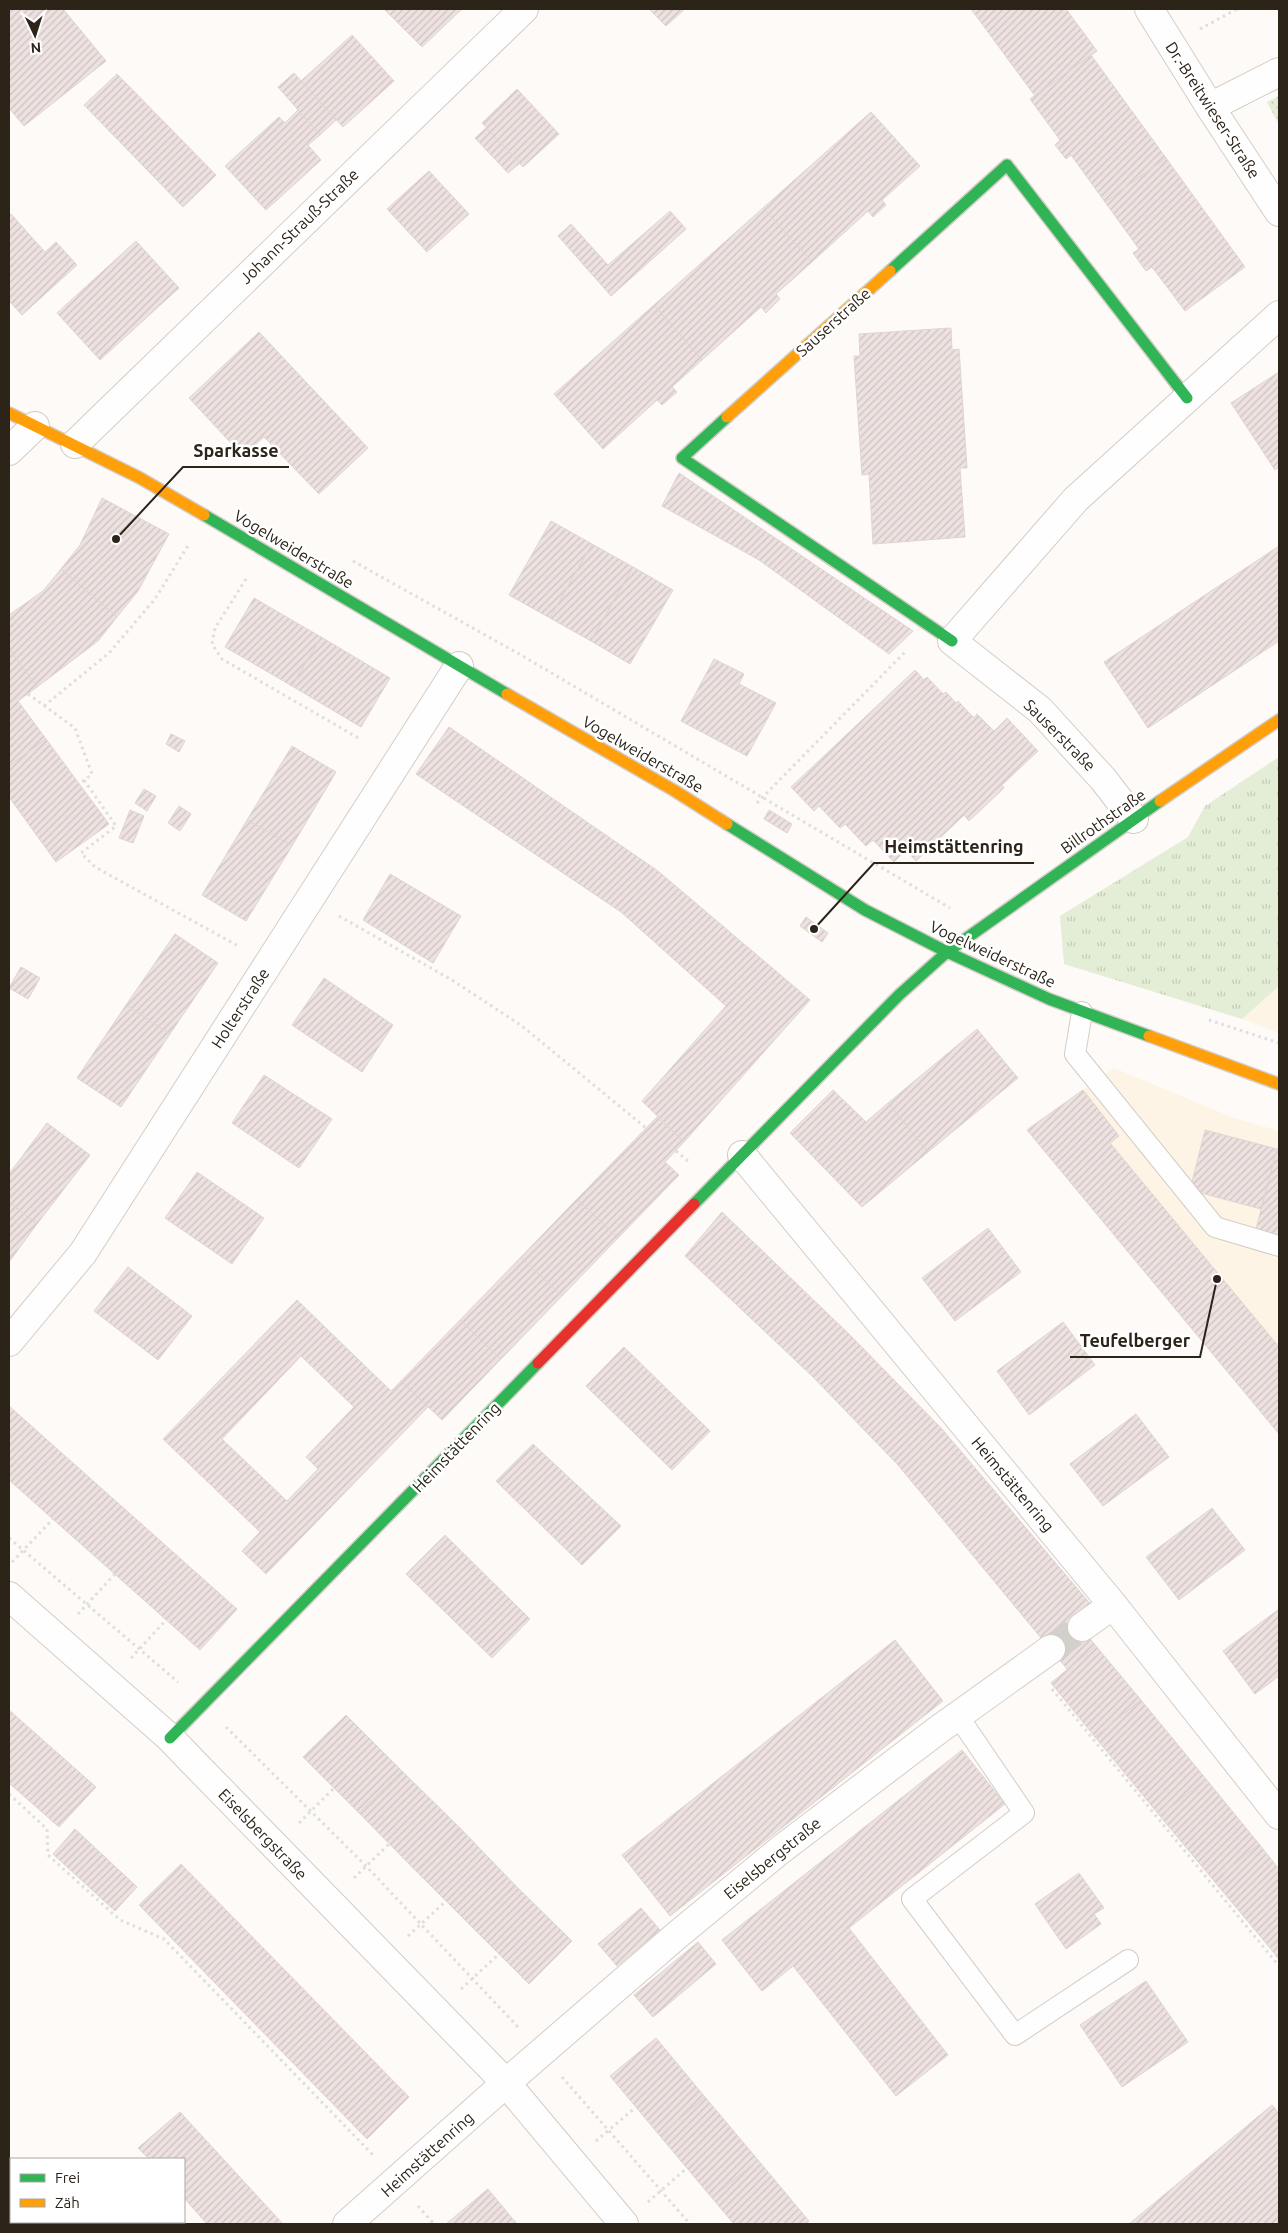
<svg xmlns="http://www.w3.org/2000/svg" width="1288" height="2233" font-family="Ubuntu,sans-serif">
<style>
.built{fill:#fdf4e6}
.grass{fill:url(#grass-tufts)}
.park{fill:url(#park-dots)}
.building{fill:url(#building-hatch);stroke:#ded5d3;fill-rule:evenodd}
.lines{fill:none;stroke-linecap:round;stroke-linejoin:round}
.street-tunnel{stroke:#d3cfcb;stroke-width:28;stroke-dasharray:28 14;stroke-linecap:butt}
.lane-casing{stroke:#d2cdc6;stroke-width:22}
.street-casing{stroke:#d2cdc6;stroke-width:30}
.fast-casing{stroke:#d2cdc6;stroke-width:14}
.slow-casing{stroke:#d2cdc6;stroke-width:14}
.jam-casing{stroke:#d2cdc6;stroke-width:14}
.path{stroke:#dededd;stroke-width:3;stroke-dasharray:2.5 4;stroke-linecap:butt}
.lane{stroke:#fffefe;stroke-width:20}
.street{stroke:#fffefe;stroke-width:28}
.fast{stroke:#30b455;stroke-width:11}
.slow{stroke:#ff9f0a;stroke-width:11}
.jam{stroke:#e5322d;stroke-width:11}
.labels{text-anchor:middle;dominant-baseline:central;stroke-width:5;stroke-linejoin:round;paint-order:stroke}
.street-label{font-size:16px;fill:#2c2419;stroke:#fff}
.leader{fill:none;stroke:#2c2419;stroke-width:2}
.callout-dot{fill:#2c2419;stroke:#fff;stroke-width:2}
.callout-label{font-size:18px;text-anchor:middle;font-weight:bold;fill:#2c2419;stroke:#fff;stroke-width:5;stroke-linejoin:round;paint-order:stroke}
</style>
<defs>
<pattern id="grass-tufts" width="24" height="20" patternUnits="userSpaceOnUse" patternTransform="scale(1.25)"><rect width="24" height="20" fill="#e4edd6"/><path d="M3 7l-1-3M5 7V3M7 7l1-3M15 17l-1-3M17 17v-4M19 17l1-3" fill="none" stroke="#c4cbb7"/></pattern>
<pattern id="park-dots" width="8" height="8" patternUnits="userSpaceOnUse" patternTransform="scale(1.25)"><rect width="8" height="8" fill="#e4edd6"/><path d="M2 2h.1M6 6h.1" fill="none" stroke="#c4cbb7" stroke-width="1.8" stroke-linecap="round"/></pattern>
<pattern id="building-hatch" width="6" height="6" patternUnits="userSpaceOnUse" patternTransform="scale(1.25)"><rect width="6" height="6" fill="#eee2e1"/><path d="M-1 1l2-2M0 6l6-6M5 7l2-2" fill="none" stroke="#ccc2c0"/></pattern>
</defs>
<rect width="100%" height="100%" fill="#fdfaf7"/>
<!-- built -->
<g class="built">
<path d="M1279,986V1033L1242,1019Z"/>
<path d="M1114,1068L1234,1118L1279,1131V1426L1027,1128Z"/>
</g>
<!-- grass -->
<path class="grass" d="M1279,757V986L1242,1019L1064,964L1060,916L1188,837L1205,806Z"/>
<!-- park -->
<path class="park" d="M1279,96V125L1267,102Z"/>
<!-- building -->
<g class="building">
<path d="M9,9H63L106,61L24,126L9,108Z"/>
<path d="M384,9H462L422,47Z"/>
<path d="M649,9H685L666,26Z"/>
<path d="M971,9H1066L1097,51L1035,96Z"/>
<path d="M352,35L394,81L343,127L301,81Z"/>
<path d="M1091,55L1166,158L1105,202L1071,155L1066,159L1055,145L1060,140L1030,99Z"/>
<path d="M294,73L336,120L320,135L278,87Z"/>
<path d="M117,74L216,175L183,207L84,105Z"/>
<path d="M517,89L559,134L523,167L482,123Z"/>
<path d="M298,110L320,135L308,145L321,160L266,210L225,166L279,117L285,123Z"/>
<path d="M871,112L920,166L882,200L886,205L873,217L868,211L812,262L763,208Z"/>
<path d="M486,128L520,163L508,173L475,138Z"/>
<path d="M1166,158L1245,267L1185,311L1152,267L1146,271L1133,253L1139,249L1105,202Z"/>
<path d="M429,171L469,214L427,252L387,209Z"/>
<path d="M763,208L812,262L776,294L780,299L766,313L761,307L702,360L654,305Z"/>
<path d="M670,211L686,229L611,296L558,236L571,224L608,265Z"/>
<path d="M11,214L45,252L56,242L77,265L22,315L9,301V216Z"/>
<path d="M136,241L179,288L100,360L57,313Z"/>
<path d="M654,305L702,360L672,387L677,392L662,405L657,400L603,449L554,394Z"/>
<path d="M951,328L952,350L959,349L967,468H960L965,537L873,544L869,474L862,475L854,356H860L859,334Z"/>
<path d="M259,332L368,448L319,494L264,437L243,456L189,398Z"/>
<path d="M1279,372V467L1275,470L1231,403Z"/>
<path d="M679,473L913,631L889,654L759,560L662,506Z"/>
<path d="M102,498L169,534L138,591L117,617L61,569L80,545Z"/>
<path d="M551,521L592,544L550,618L509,595Z"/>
<path d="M592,544L633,567L591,641L550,618Z"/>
<path d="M1279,546V641L1148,728L1104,662Z"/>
<path d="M633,567L673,590L630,664L591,641Z"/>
<path d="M61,569L117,617L98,641L37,687L9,649V615L43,591Z"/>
<path d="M254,598L321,637L292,686L225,647Z"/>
<path d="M321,637L390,678L361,727L292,686Z"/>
<path d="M9,649L37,687L18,701L46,739L9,766Z"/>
<path d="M714,659L744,674L739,684L776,703L747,756L681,721Z"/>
<path d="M915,670L924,680L927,677L943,694L946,692L956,703L958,701L974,718L977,714L994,731L1007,718L1038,751L1002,785L1004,788L969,821L964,815L916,861L906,850L894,862L873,840L866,846L845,824L840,828L819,806L814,811L791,787Z"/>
<path d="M449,727L658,871L810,1000L684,1142L642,1101L726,1006L621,912L416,774Z"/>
<path d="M171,734L185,741L179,752L166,744Z"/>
<path d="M46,739L109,824L56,862L9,797V766Z"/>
<path d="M292,746L336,772L292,846L247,820Z"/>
<path d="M144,789L156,796L147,811L135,803Z"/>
<path d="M179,806L191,814L180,831L168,823Z"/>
<path d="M130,810L144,816L133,843L119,838Z"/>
<path d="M769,810L792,824L787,833L764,819Z"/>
<path d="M247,820L292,846L246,921L202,895Z"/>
<path d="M390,874L461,916L433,963L363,920Z"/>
<path d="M806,917L828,933L822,942L800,926Z"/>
<path d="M175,934L218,963L170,1034L126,1005Z"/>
<path d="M21,967L40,978L28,999L9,988Z"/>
<path d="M324,978L393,1025L362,1072L292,1025Z"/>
<path d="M126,1005L170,1034L121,1107L77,1078Z"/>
<path d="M977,1029L1018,1078L928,1152L888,1103Z"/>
<path d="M264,1075L332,1119L299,1168L232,1123Z"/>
<path d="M833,1090L866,1122L888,1103L928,1152L862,1207L790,1133Z"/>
<path d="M1083,1090L1119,1136L1110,1143L1279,1347V1434L1027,1130Z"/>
<path d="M657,1117L684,1142L665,1162L679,1175L618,1238L577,1199Z"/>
<path d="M47,1123L90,1155L37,1224L9,1202V1174Z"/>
<path d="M1205,1130L1277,1149L1261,1209L1190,1190Z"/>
<path d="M1277,1149H1279V1240L1255,1233Z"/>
<path d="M197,1172L264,1218L232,1264L165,1218Z"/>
<path d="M577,1199L618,1238L562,1296L521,1257Z"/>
<path d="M9,1202L37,1224L9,1262Z"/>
<path d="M722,1212L851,1336L942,1429L1093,1607L1046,1644L898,1465L813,1377L685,1256Z"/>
<path d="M988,1228L1021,1272L955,1321L922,1278Z"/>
<path d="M521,1257L562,1296L501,1359L460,1320Z"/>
<path d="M128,1267L192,1316L158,1360L94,1311Z"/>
<path d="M297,1300L391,1391L401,1381L428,1407L266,1574L242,1551L260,1532L163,1439ZM301,1356L354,1407L306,1457L318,1469L287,1501L222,1439Z"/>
<path d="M460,1320L501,1359L442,1420L401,1381Z"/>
<path d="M1063,1322L1095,1365L1029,1415L997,1371Z"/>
<path d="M624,1347L710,1431L672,1470L586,1386Z"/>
<path d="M9,1406L237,1609L200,1650L9,1480Z"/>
<path d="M1136,1414L1169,1457L1103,1506L1070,1464Z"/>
<path d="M533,1444L621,1526L582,1565L496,1481Z"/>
<path d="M1212,1508L1245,1550L1179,1600L1146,1557Z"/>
<path d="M445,1535L530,1619L492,1658L406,1574Z"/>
<path d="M1279,1609V1676L1255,1694L1223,1651Z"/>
<path d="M1075,1620L1096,1646L1068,1670L1046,1644Z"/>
<path d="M895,1640L943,1701L670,1916L622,1855Z"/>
<path d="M1096,1646L1141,1700L1095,1737L1051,1683Z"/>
<path d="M1141,1700L1206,1779L1160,1816L1095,1737Z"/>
<path d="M9,1710L96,1787L59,1827L9,1783Z"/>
<path d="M346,1715L402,1771L359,1813L303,1757Z"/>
<path d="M962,1750L1005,1804L849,1928L948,2055L896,2096L793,1966L762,1991L722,1940Z"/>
<path d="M402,1771L461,1829L417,1872L359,1813Z"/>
<path d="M1206,1779L1259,1844L1214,1881L1160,1816Z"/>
<path d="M75,1829L137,1887L115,1911L53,1854Z"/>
<path d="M461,1829L516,1886L473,1928L417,1872Z"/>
<path d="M1259,1844L1279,1869V1941L1270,1948L1214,1881Z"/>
<path d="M181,1864L409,2097L367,2139L139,1905Z"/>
<path d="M1079,1873L1104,1908L1094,1914L1101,1924L1066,1949L1035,1904Z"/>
<path d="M516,1886L572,1941L529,1984L473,1928Z"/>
<path d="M641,1908L660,1930L617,1966L598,1944Z"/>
<path d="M1279,1941V1960L1270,1948Z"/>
<path d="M698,1942L716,1964L653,2017L634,1995Z"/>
<path d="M1146,1981L1188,2042L1122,2087L1080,2025Z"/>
<path d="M656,2038L705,2097L660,2136L610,2076Z"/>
<path d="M705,2097L758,2160L712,2198L660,2136Z"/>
<path d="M1272,2105L1279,2113V2224H1129Z"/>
<path d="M180,2112L283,2224H207L184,2198V2159H149L138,2148Z"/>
<path d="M758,2160L809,2221L806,2224H734L712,2198Z"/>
<path d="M9,2175L11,2178V2222H66L63,2224H9Z"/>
<path d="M488,2189L517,2224H446Z"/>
</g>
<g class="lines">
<!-- street-tunnel -->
<path class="street-tunnel" d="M1051,1649L1082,1627"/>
<!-- lane casing -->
<g class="lane-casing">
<g id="lane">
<path d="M1082,1012L1075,1054L1215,1227L1279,1246"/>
<path d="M958,1716L1024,1813L912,1899L1015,2035L1128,1960"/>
</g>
</g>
<!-- street casing -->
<g class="street-casing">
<g id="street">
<path d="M1149,9L1210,107L1279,212"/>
<path d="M1210,107L1279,72"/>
<path d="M75,444L524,9"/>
<path d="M9,451L35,426"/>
<path d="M1134,819L1103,779L1040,710L952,641L1076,499L1279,315"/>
<path d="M742,1155L1113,1605L1279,1815"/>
<path d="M9,1342L83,1253L459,666"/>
<path d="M9,1596L170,1738L194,1763L506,2083L624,2224"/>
<path d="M1082,1627L1113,1605"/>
<path d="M347,2224L506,2083L676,1936L779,1851L938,1730L1051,1649"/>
</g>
</g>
<!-- fast casing -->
<g class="fast-casing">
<g id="fast">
<path d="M890,271L1007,165L1187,398"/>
<path d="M727,417L682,458L952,641"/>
<path d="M204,515L507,694"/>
<path d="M727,824L865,910L947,952L1049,999L1149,1036"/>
<path d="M694,1204L899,995L947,952L1160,801"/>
<path d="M170,1738L538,1363"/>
</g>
</g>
<!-- slow casing -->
<g class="slow-casing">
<g id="slow">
<path d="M9,413L140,478L204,515"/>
<path d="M727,417L890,271"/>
<path d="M507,694L675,791L727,824"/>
<path d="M1160,801L1279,720"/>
<path d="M1149,1036L1279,1084"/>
</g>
</g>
<!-- jam casing -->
<g class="jam-casing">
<path id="jam" d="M538,1363L694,1204"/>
</g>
<!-- path -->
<g class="path">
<path d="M1200,29L1237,9"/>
<path d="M353,561L521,655L950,908"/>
<path d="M246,579L215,628L212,644L222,659L360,739"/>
<path d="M28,694L75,728L92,774L79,784"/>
<path d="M44,706L109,653L155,599L189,544"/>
<path d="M84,780L116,826L81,853L95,867L240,947"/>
<path d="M757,803L907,650"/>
<path d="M339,916L452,980L522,1026L646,1128"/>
<path d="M1209,1020L1279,1043"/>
<path d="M676,1151L689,1162"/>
<path d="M9,1538L178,1682"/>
<path d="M12,1562L53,1519"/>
<path d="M78,1614L115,1574"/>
<path d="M131,1658L166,1620"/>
<path d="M1052,1689L1279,1966"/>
<path d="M226,1727L366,1866L518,2027"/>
<path d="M9,1794L47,1829L48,1855L120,1920L164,1939L374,2156"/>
<path d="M299,1823L334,1788"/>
<path d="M354,1878L389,1844"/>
<path d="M408,1936L446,1901"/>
<path d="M461,1989L499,1954"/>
<path d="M562,2077L690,2224"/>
<path d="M596,2141L636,2107"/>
<path d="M648,2202L687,2168"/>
<path d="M418,2206L434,2224"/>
</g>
<!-- lane -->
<use href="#lane" class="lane"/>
<!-- street -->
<use href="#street" class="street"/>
<!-- fast -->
<use href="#fast" class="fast"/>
<!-- slow -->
<use href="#slow" class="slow"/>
<!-- jam -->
<use href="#jam" class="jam"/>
</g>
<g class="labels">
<!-- street labels -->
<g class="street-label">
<text transform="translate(1213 110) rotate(57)">Dr.-Breitwieser-Straße</text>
<text transform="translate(299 226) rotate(-44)">Johann-Strauß-Straße</text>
<text transform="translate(833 322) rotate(-42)">Sauserstraße</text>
<text transform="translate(294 549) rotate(31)">Vogelweiderstraße</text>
<text transform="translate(1060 735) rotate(45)">Sauserstraße</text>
<text transform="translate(643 754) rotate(30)">Vogelweiderstraße</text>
<text transform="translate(1103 821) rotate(-35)">Billrothstraße</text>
<text transform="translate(993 954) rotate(25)">Vogelweiderstraße</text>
<text transform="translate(240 1008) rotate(-57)">Holterstraße</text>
<text transform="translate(456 1447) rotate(-46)">Heimstättenring</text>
<text transform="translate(1013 1484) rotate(50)">Heimstättenring</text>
<text transform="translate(263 1834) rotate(46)">Eiselsbergstraße</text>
<text transform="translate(772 1858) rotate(-39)">Eiselsbergstraße</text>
<text transform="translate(427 2154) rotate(-42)">Heimstättenring</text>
</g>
</g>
<!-- callouts -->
<path class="leader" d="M116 539L183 467H289M814 929L874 863H1034M1217 1279L1200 1357H1070"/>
<g class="callout-dot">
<circle cx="116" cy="539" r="5"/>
<circle cx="814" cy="929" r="5"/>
<circle cx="1217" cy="1279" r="5"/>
</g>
<g class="callout-label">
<text x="236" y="457">Sparkasse</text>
<text x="954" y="853">Heimstättenring</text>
<text x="1135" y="1347">Teufelberger</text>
</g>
<!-- border -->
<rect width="1288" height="2233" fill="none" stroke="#2c2419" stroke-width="20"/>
<!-- legend -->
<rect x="10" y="2158" width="175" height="65" fill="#ffffff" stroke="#aba7a3"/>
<rect x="20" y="2174" width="25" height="8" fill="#30b455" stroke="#aba7a3"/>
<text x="55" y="2183" font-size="15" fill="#2c2419">Frei</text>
<rect x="20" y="2199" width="25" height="8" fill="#ff9f0a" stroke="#aba7a3"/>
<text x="55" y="2208" font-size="15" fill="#2c2419">Zäh</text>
<!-- north arrow -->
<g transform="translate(35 35) rotate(176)" stroke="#ffffff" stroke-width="4" paint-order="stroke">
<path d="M0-4L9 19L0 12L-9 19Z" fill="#2c2419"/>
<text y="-8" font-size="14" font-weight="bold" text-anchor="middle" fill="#2c2419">N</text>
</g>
</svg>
